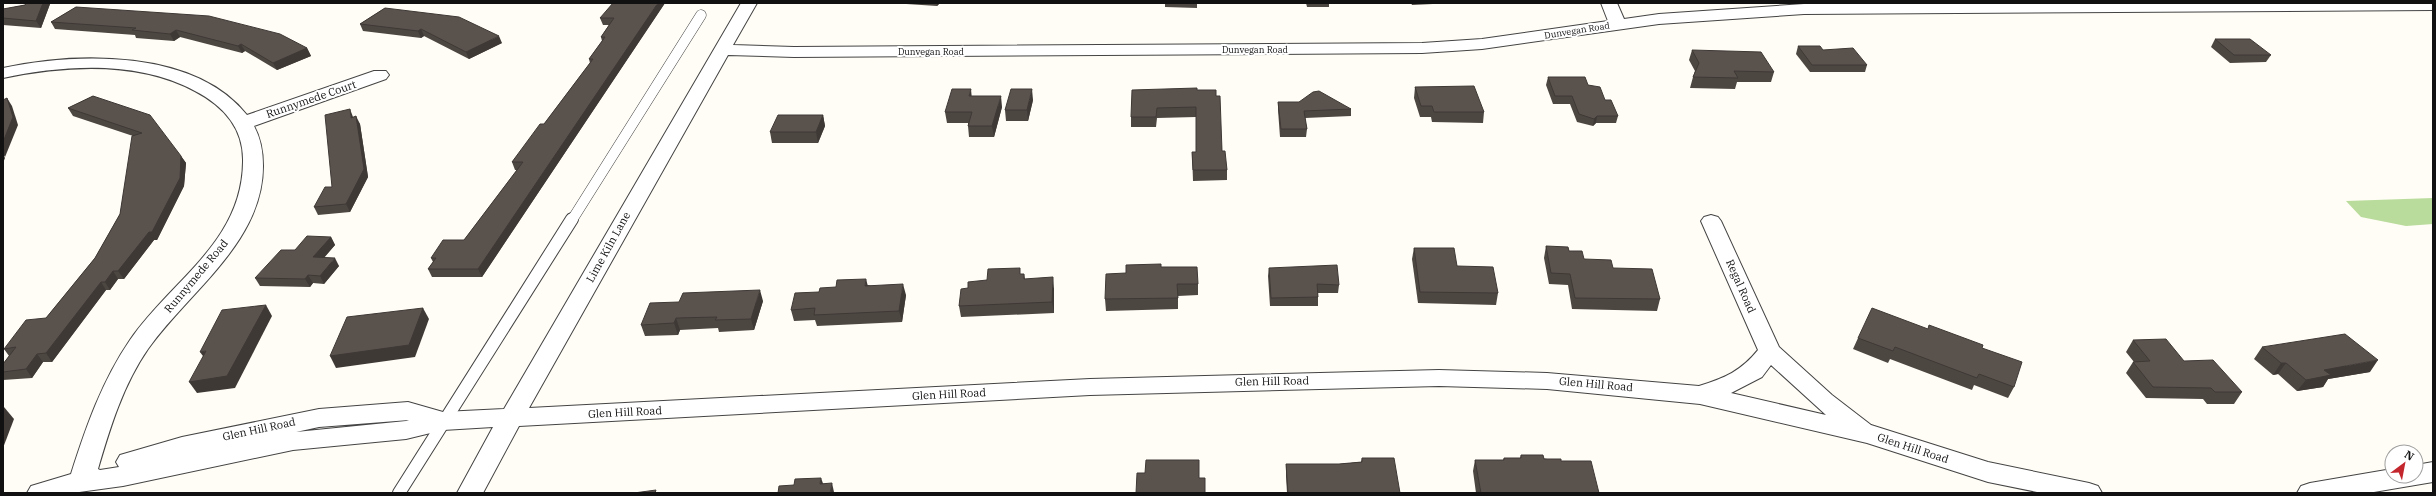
<svg xmlns="http://www.w3.org/2000/svg" width="2436" height="496" font-family="'IBM Plex Serif',serif">
<style>
.forest{fill:#b9dc9c}
.lines{fill:none;stroke-linecap:round;stroke-linejoin:round}
.lane-far1-casing{stroke:#444;stroke-width:11}
.lane-casing{stroke:#444;stroke-width:14}
.street-casing{stroke:#444;stroke-width:2}
.lane-far1{stroke:#fff;stroke-width:10}
.lane{stroke:#fff;stroke-width:12}
.street{fill:#fff;fill-rule:evenodd}
.wall{fill:#4d4742}
.shaded-wall{fill:#3f3936}
.building{fill:#5a524d;stroke:#3f3936}
.labels{text-anchor:middle;dominant-baseline:central;stroke-width:4;stroke-linejoin:round;paint-order:stroke}
.far-street-label{font-size:9px;fill:#111;stroke:#fff}
.street-label{font-size:11px;fill:#111;stroke:#fff}
</style>
<rect width="100%" height="100%" fill="#fffdf5"/>
<!-- forest -->
<path class="forest" d="M2433,198V224L2406,226L2361,217L2346,201Z"/>
<g class="lines">
<!-- lane-far1 casing -->
<g class="lane-far1-casing">
<path id="lane-far1" d="M572,220L701,15"/>
</g>
<!-- lane casing -->
<g class="lane-casing">
<path id="lane" d="M399,493L572,219"/>
</g>
<!-- street casing -->
<g class="street-casing">
<g id="street">
<path d="M741,3H757L733,45L794,47L1422,43L1482,39L1608,21L1601,3H1617L1624,19L1659,14L1804,4L2433,3V10L1804,14L1659,24L1482,49L1422,53L794,57L728,55L529,408L1090,379L1439,370L1547,373L1699,386C1725,378 1741,371 1758,350L1701,221L1704,217L1711,215L1718,217L1721,221L1779,347L1832,395L1871,425L1988,462L2089,483L2098,486L2102,493H2042L1988,482L1867,443L1700,404L1547,389L1439,386L1090,395L519,426L483,493H457L493,427L443,430L406,439L293,450L123,486L72,493H27L31,486L71,474C86,427 102,381 130,340C171,280 242,243 243,162C244,129 224,106 195,91C137,60 65,65 3,78V68C77,52 195,49 247,115L374,71H386L389,75L386,79L254,126C261,139 263,152 263,166C263,243 188,292 148,349C123,385 110,428 98,469L100,470L119,467L116,462L120,455L182,437L319,409L408,402L443,412L504,409ZM1771,365L1826,415L1731,393L1762,377ZM409,420L406,421L296,432L319,427Z"/>
<path d="M2433,462V482L2368,493H2297L2301,486L2310,483L2392,469V476H2416V465Z"/>
</g>
</g>
<!-- lane-far1 -->
<use href="#lane-far1" class="lane-far1"/>
<!-- lane -->
<use href="#lane" class="lane"/>
<!-- street -->
<use href="#street" class="street"/>
</g>
<!-- wall -->
<g class="wall">
<path d="M26,3H50V4L41,28L3,25V9L25,5Z"/>
<path d="M665,3L482,277H432L428,269L433,262L431,258L464,240L517,170H515L512,162L544,124L590,63L589,59L602,41L601,37L609,25H603L600,18Z"/>
<path d="M891,3H940L937,6Z"/>
<path d="M1165,3H1197V8L1165,7Z"/>
<path d="M1306,3H1329V7H1307Z"/>
<path d="M1411,3H1433V4L1412,5Z"/>
<path d="M76,7L307,48L311,56L277,70L245,51L242,53L180,37L174,41L136,38L135,35L55,29L51,22Z"/>
<path d="M385,8L502,43L469,59L424,36L421,38L363,31L360,24Z"/>
<path d="M2215,39L2271,55L2266,62L2230,63L2211,47Z"/>
<path d="M1798,46L1823,50L1867,65L1865,72H1810L1796,54Z"/>
<path d="M1692,50L1774,72L1771,82H1737L1735,89L1690,88L1693,77L1695,71L1689,60Z"/>
<path d="M1548,77L1588,85L1605,100L1618,116L1616,123H1596L1593,126L1577,122L1570,104H1553L1546,85Z"/>
<path d="M1415,87L1484,112L1483,123L1432,122L1431,117H1420L1414,98Z"/>
<path d="M1197,90L1216,96L1222,151L1227,170V180L1193,181L1192,152H1196V117L1157,118L1156,127H1131V117Z"/>
<path d="M93,96L181,156L186,163L184,186L157,240H154L124,279H118L110,290H106L52,362H43L32,378L3,380V364L9,356L4,349L46,318L95,258L120,214L133,136L73,116L68,108Z"/>
<path d="M972,96L1002,107L994,137H969L968,126V123H947L945,112Z"/>
<path d="M1033,100L1028,121H1006L1005,110Z"/>
<path d="M1278,102L1351,109V116L1305,118L1307,129L1306,137H1280L1278,110Z"/>
<path d="M823,115L825,126L818,143H772L770,132Z"/>
<path d="M353,117L360,124L368,177L350,212L318,215L314,207L332,187Z"/>
<path d="M331,237L335,245L324,258L339,266L324,284L313,283L310,287L260,286L255,278L295,250Z"/>
<path d="M1546,246L1569,251L1584,259L1613,268L1660,299L1657,311L1572,309L1568,285L1549,284L1544,258Z"/>
<path d="M1414,248L1457,266L1498,293L1496,305L1418,303L1412,259Z"/>
<path d="M1161,267L1198,284V295L1178,296V309L1106,311L1105,299L1126,273Z"/>
<path d="M1269,268L1339,285L1338,293H1318V306H1270L1268,276Z"/>
<path d="M1021,274H1024L1025,279L1054,289V313L961,317L959,306L968,288L987,280Z"/>
<path d="M868,285L906,295L902,322L817,326L815,320L794,321L791,310Z"/>
<path d="M763,301L754,330L719,332L718,328L680,330L678,335L645,336L641,325Z"/>
<path d="M1858,338L1982,348L2014,387L2008,398L1974,385L1972,390L1890,359L1888,363L1853,349Z"/>
<path d="M2133,340L2184,361L2242,392L2234,404H2207L2203,399L2146,398L2126,373L2133,362H2134L2126,352Z"/>
<path d="M2262,347L2370,372L2328,379L2323,387L2297,391L2278,374L2273,375L2254,359Z"/>
<path d="M1521,455L1561,461L1599,493H1476L1473,471L1475,460H1503L1504,458H1520Z"/>
<path d="M1362,458L1400,493H1287L1286,476V464H1339L1361,462Z"/>
</g>
<!-- shaded-wall -->
<g class="shaded-wall">
<path d="M43,3L50,4L41,28L36,21Z"/>
<path d="M658,3H665L482,277L478,269Z"/>
<path d="M937,3H940L937,6Z"/>
<path d="M421,29L424,36L421,38L418,31Z"/>
<path d="M176,30L180,37L174,41L170,34Z"/>
<path d="M499,36L502,43L469,59L466,52Z"/>
<path d="M241,44L245,51L242,53L238,46Z"/>
<path d="M307,48L311,56L277,70L273,63Z"/>
<path d="M971,89L972,100L969,96Z"/>
<path d="M1032,89L1033,100L1028,121L1027,110Z"/>
<path d="M1001,96L1002,107L994,137L992,126Z"/>
<path d="M7,98L12,106L18,125L5,157L3,154V142Z"/>
<path d="M350,109L353,117L355,125L351,118Z"/>
<path d="M823,115L825,126L818,143L816,132Z"/>
<path d="M356,116L360,124L368,177L350,212L346,204Z"/>
<path d="M1597,116L1596,123L1593,126L1594,119Z"/>
<path d="M3,154L5,158L3,163Z"/>
<path d="M181,156L186,163L184,186L157,240H154L124,279L118,271Z"/>
<path d="M331,237L335,245L317,265L313,257Z"/>
<path d="M335,258L339,266L324,284L320,276Z"/>
<path d="M113,271L118,279L110,290L105,282Z"/>
<path d="M308,275L313,283L310,287L305,279Z"/>
<path d="M1053,277L1054,289V313L1052,302Z"/>
<path d="M866,279L869,290L865,286Z"/>
<path d="M101,282L106,290L52,362L46,353Z"/>
<path d="M903,284L906,295L902,322L899,311Z"/>
<path d="M760,290L763,301L754,330L751,319Z"/>
<path d="M266,305L272,316L235,388L197,393L189,382Z"/>
<path d="M423,308L429,319L415,357L336,368L330,356Z"/>
<path d="M676,318L680,330L678,335L674,323Z"/>
<path d="M206,351L208,363L200,352Z"/>
<path d="M37,354L43,362L32,378L26,369Z"/>
<path d="M2378,360L2370,372L2328,379L2323,387L2297,391L2306,380L2324,370Z"/>
<path d="M2281,363H2286L2278,374L2273,375Z"/>
<path d="M4,407L14,419L3,448V411Z"/>
<path d="M821,478L824,486L820,484Z"/>
<path d="M832,483L834,492V493H830Z"/>
</g>
<!-- building -->
<g class="building">
<path d="M26,3H43L36,21L3,18V9L25,5Z"/>
<path d="M613,3H658L478,269H428L436,258H431L443,240H464L523,162H512L540,124H544L593,59H589L605,37H601L614,18H600Z"/>
<path d="M76,7L209,16L280,34L307,48L273,63L241,44L238,46L176,30L170,34L132,30L136,28L51,22Z"/>
<path d="M385,8L459,17L499,36L466,52L421,29L418,31L360,24Z"/>
<path d="M2215,39H2250L2271,55H2234Z"/>
<path d="M1798,46H1820L1823,50L1853,48L1867,65H1812Z"/>
<path d="M1692,50L1761,52L1774,72L1734,71L1738,78L1693,77L1699,63Z"/>
<path d="M1548,77H1585L1588,85L1600,87L1605,100H1611L1618,116H1597L1594,119L1579,114L1572,96H1555Z"/>
<path d="M1474,86L1484,112H1434L1432,106H1421L1415,87Z"/>
<path d="M1197,88V90H1216V96H1220L1222,151H1225L1227,170H1193L1192,152H1196V107L1157,108L1156,117H1131L1132,90Z"/>
<path d="M952,89H971L969,96H1001L992,126H968L972,112H945Z"/>
<path d="M1011,89H1032L1027,110H1005Z"/>
<path d="M1319,91L1351,109L1304,111L1307,129H1281L1278,102H1299L1313,92Z"/>
<path d="M93,96L150,115L181,156L180,178L152,232H149L118,271H113L105,282H101L46,353L37,354L26,369L3,372V364L16,347L4,349L26,320L46,318L95,258L120,214L132,136L142,133L68,108Z"/>
<path d="M7,98L13,117L3,142V100Z"/>
<path d="M350,109L351,118L356,116L364,169L346,204L314,207L325,187H332L325,115Z"/>
<path d="M778,115H823L816,132H770Z"/>
<path d="M307,236L331,237L313,257L335,258L320,276L308,275L305,279L255,278L281,250H295Z"/>
<path d="M1546,246L1568,247L1569,251H1582L1584,259L1611,260L1613,268L1652,269L1660,299L1575,298L1570,274L1551,273Z"/>
<path d="M1414,248H1454L1457,266L1493,267L1498,293L1420,292Z"/>
<path d="M1161,264V267H1197L1198,284H1177L1178,298L1105,299L1106,274L1126,273V265Z"/>
<path d="M1337,265L1339,285L1317,284L1318,297L1271,298L1269,268Z"/>
<path d="M1020,268V274H1024V279L1053,277L1052,302L959,306L961,289L968,288V282L987,280L988,269Z"/>
<path d="M866,279L865,286L903,284L899,311L814,315L815,308L791,310L795,293L819,292L820,288L836,287L837,280Z"/>
<path d="M760,290L751,319L715,320L717,317L676,318L674,323L641,325L650,303L679,302L683,293Z"/>
<path d="M266,305L227,376L189,382L206,351L200,352L222,310Z"/>
<path d="M423,308L409,345L330,356L347,317Z"/>
<path d="M1872,308L1928,329L1929,325L1983,345L1982,348L2022,362L2014,387L1979,374L1977,378L1895,347L1893,351L1858,338Z"/>
<path d="M2345,334L2378,360L2324,370L2331,375L2306,380L2286,363H2281L2262,347Z"/>
<path d="M2166,339L2184,361L2213,360L2242,392H2215L2211,388L2153,387L2133,362L2150,361L2133,340Z"/>
<path d="M1521,455H1543L1544,459H1561V461H1591L1599,493H1481L1475,460H1504V458H1521Z"/>
<path d="M1362,458H1394L1400,493H1288L1286,464H1339L1362,462Z"/>
<path d="M1146,460H1199V478H1205V493H1136L1137,473H1145Z"/>
<path d="M821,478L820,484L832,483L830,493H778L779,486L794,485L795,479Z"/>
<path d="M656,490L655,493H634Z"/>
</g>
<g class="labels">
<!-- far-street labels -->
<g class="far-street-label">
<text transform="translate(1577 30) rotate(-9)">Dunvegan Road</text>
<text x="1255" y="49">Dunvegan Road</text>
<text x="931" y="51">Dunvegan Road</text>
</g>
<!-- street labels -->
<g class="street-label">
<text transform="translate(311 99) rotate(-19)">Runnymede Court</text>
<text transform="translate(608 247) rotate(-61)">Lime Kiln Lane</text>
<text transform="translate(196 276) rotate(-50)">Runnymede Road</text>
<text transform="translate(1741 286) rotate(66)">Regal Road</text>
<text transform="translate(1272 381) rotate(-1)">Glen Hill Road</text>
<text transform="translate(1596 384) rotate(5)">Glen Hill Road</text>
<text transform="translate(949 394) rotate(-3)">Glen Hill Road</text>
<text transform="translate(625 412) rotate(-3)">Glen Hill Road</text>
<text transform="translate(259 429) rotate(-12)">Glen Hill Road</text>
<text transform="translate(1913 448) rotate(18)">Glen Hill Road</text>
</g>
</g>
<!-- border -->
<rect width="2436" height="496" fill="none" stroke="#111111" stroke-width="8"/>
<!-- north arrow -->
<g transform="translate(2404 464) rotate(32)"><circle r="19" fill="#ffffff" stroke="#a0a0a0"/>
<path d="M0-3L7 15L0 10L-7 15Z" fill="#c4262e"/>
<text y="-6" font-size="11" font-weight="bold" text-anchor="middle" fill="#111111">N</text>
</g>
</svg>
